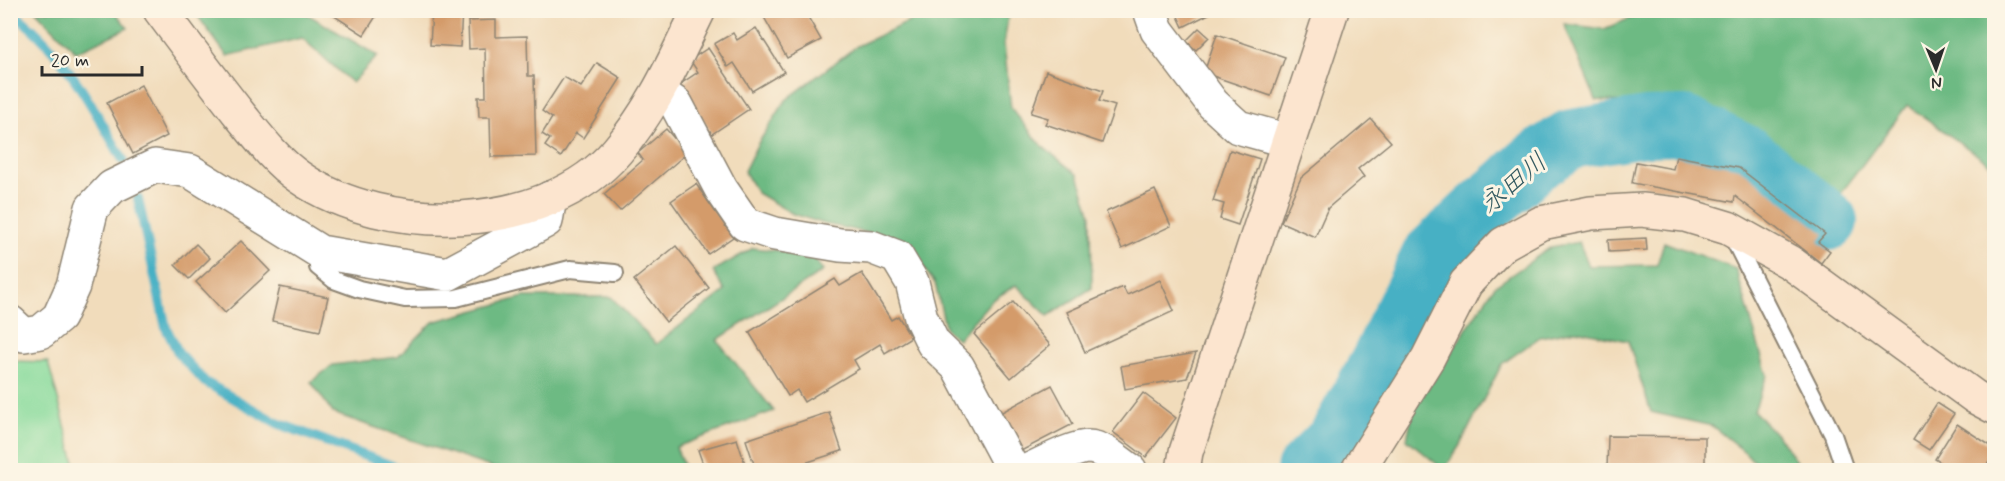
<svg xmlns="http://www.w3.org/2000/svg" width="2005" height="481" font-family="Mynerve,'Klee One',sans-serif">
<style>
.green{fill:#87da9b;stroke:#598263;stroke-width:1.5}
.forest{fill:#6dba83;stroke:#4c7257;stroke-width:1.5}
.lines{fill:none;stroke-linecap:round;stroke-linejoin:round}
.stream{stroke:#46b0c4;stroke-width:10}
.river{stroke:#46b0c4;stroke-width:60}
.building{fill:#d49b6b}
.lane-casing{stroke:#8e8473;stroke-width:20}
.street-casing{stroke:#8e8473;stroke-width:36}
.secondary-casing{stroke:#8e8473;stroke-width:36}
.lane{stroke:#fff;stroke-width:16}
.street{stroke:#fff;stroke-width:33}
.secondary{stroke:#fce5cf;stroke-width:33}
.labels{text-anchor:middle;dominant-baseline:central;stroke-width:6;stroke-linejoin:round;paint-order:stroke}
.water-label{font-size:26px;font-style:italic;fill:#345a61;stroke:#fcf5e5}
</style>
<rect width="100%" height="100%" fill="#fcf5e5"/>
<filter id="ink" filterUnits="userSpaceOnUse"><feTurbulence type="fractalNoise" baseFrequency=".0167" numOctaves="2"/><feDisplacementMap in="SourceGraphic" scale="12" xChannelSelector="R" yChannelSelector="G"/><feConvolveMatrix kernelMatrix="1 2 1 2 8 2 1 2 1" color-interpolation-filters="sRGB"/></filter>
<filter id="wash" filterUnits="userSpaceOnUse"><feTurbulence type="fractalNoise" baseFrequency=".008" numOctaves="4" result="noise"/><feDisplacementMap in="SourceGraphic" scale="24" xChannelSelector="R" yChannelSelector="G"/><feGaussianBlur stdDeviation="1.35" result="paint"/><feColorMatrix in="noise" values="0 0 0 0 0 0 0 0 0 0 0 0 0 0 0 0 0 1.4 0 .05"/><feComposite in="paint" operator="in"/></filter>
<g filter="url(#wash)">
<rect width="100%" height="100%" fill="#f1dcbb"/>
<!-- green -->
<path class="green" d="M13,361L48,362L77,470H11L10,362Z"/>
<!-- forest -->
<g class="forest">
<path d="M1651,10H1971L1994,19V167L1907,105L1833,204L1705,115L1624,102L1596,100L1564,24L1604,29Z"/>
<path d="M36,11H114L128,28L76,52Z"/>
<path d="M194,11H302L378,56L352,83L302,38L227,56Z"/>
<path d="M932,11H1009L1004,44L1011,108L1042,146L1078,175L1091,215L1092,288L1048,316L1016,285L991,301L958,339L946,330L935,283L906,245L874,234L825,224L793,214L757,193L744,171L757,145L786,100L857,46Z"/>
<path d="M1579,242L1589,266L1657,265L1664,242L1736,269L1767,375L1754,411L1782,441L1802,470H1761L1746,453L1712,426L1651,412L1628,341L1576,330L1540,337L1502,364L1460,445L1444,470L1407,439L1413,410L1494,287L1551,247Z"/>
<path d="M753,248L811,254L823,271L717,340L774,411L676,447L685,470H499L333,413L311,382L333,365L398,357L433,322L524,297H611L656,344L725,291L713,271Z"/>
</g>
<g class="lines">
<!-- stream -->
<g class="stream">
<path d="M10,11C62,47 92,106 123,160"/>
<path d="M138,199L166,328L179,354L205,382L277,423L403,470"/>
</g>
<!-- river -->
<path class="river" d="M1306,470L1337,439L1379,364L1431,256L1479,211L1534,163L1571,139L1646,127L1685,126L1746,155L1828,221"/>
</g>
<g id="blocks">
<!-- building -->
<g class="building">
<path d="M325,10H380L364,35Z"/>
<path d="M432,10H462L460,47L430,45Z"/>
<path d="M760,10H804L821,40L787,58Z"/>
<path d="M1175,10H1217L1183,27Z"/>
<path d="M496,20V37L527,36L528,76H534L536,156L491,157L490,117H479L478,97H486L485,48L469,49L468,21Z"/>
<path d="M756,28L784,72L752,91L734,63L728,67L714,44L733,33L737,40Z"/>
<path d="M1199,28L1209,37L1196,50L1186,41Z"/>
<path d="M1217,34L1285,57L1271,96L1204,73Z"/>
<path d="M708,48L749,109L712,134L679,85L698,72L690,60Z"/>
<path d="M597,63L621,78L583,138L576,133L561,157L545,146L550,139L542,134L552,118L542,111L564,77L581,87Z"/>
<path d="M1046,71L1103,91L1099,101L1115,106L1102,143L1045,124L1048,118L1031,113Z"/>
<path d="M141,85L167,136L133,154L107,103Z"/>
<path d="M1371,119L1391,142L1358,169L1364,177L1328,208L1315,237L1281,222L1301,178Z"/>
<path d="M666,129L687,153L620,211L604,194L643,160L638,153Z"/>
<path d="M1230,150L1260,159L1238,225L1220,219L1224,204L1213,201Z"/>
<path d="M1676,156L1739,168L1825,234L1818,242L1830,251L1821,263L1735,196L1734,202L1632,183L1636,162L1673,169Z"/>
<path d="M696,184L733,237L708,254L671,201Z"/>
<path d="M1155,190L1171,226L1122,249L1106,212Z"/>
<path d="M1646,238L1647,250L1609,252L1608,240Z"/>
<path d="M241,241L270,271L225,313L196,282Z"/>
<path d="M196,244L210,258L189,279L175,265Z"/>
<path d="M676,246L709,288L666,322L634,280Z"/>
<path d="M862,273L891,320L898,316L911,337L885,353L880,344L854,360L859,369L804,402L797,390L788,396L749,332L835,279L840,286Z"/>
<path d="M1160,280L1174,311L1085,352L1067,312L1123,287L1127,295Z"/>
<path d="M280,287L328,297L320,331L272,321Z"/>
<path d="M1013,302L1050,345L1011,378L974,334Z"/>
<path d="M1196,353L1187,378L1125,389L1121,366Z"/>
<path d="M1052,385L1073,424L1021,451L1000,413Z"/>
<path d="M1143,393L1176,418L1146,457L1113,432Z"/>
<path d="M1937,403L1954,414L1929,450L1913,440Z"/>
<path d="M829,412L842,451L783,470H756L746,440Z"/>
<path d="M1957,424L1994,448V454L1984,470H1953L1935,459Z"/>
<path d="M1608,436L1705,437V470H1607Z"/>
<path d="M737,439L747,470H705L698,450Z"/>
</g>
</g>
</g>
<g filter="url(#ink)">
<use href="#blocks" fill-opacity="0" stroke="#8e8473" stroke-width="1.5"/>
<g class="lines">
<!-- lane casing -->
<g class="lane-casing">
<g id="lane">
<path d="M1732,236L1833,435L1845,470"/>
<path d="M320,252L318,267L334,280L359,289L405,299L456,298L570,269L615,273"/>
</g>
</g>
<!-- street casing -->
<g class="street-casing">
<g id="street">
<path d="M1150,10L1157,30L1213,104L1238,127L1288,141"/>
<path d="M659,92L676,104L721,189L745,224L775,234L840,245L871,247L897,257L912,282L921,318L933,343L958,367L1013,470"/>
<path d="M10,322L24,335L41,332L59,317L73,286L92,208L112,187L155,166L190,171L320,252L448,274L546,221L550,198"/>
<path d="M1029,470C1045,463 1071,448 1088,447C1103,447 1118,462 1130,470"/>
</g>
</g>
<!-- secondary casing -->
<g class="secondary-casing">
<g id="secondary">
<path d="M160,10C187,46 213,81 240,115C258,137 276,161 299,177C385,237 547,234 617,151C653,110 675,59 699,10"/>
<path d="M1183,470L1186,452L1332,10"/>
<path d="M1358,470L1428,358L1466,283L1503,244L1541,223L1591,213L1642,210L1685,215L1728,228L1791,263L1975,397L1994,407"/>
</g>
</g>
<!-- lane -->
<use href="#lane" class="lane"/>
<!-- street -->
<use href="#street" class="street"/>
<!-- secondary -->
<use href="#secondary" class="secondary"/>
</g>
</g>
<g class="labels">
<!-- water labels -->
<g class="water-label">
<text transform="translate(1514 184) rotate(-40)">永田川</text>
</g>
</g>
<!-- margin -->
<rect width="2005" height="481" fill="none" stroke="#fcf5e5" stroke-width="36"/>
<!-- north arrow -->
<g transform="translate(1936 69) rotate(178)" stroke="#fcf5e5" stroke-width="4.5" paint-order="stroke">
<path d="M0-4.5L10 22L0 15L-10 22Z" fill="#2b2b2b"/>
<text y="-9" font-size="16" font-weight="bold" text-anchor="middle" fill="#2b2b2b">N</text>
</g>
<!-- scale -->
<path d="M42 66v9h100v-9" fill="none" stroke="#2b2b2b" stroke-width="3"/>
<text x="51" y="66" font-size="18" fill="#2b2b2b" stroke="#fcf5e5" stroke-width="4.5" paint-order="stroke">20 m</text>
</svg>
